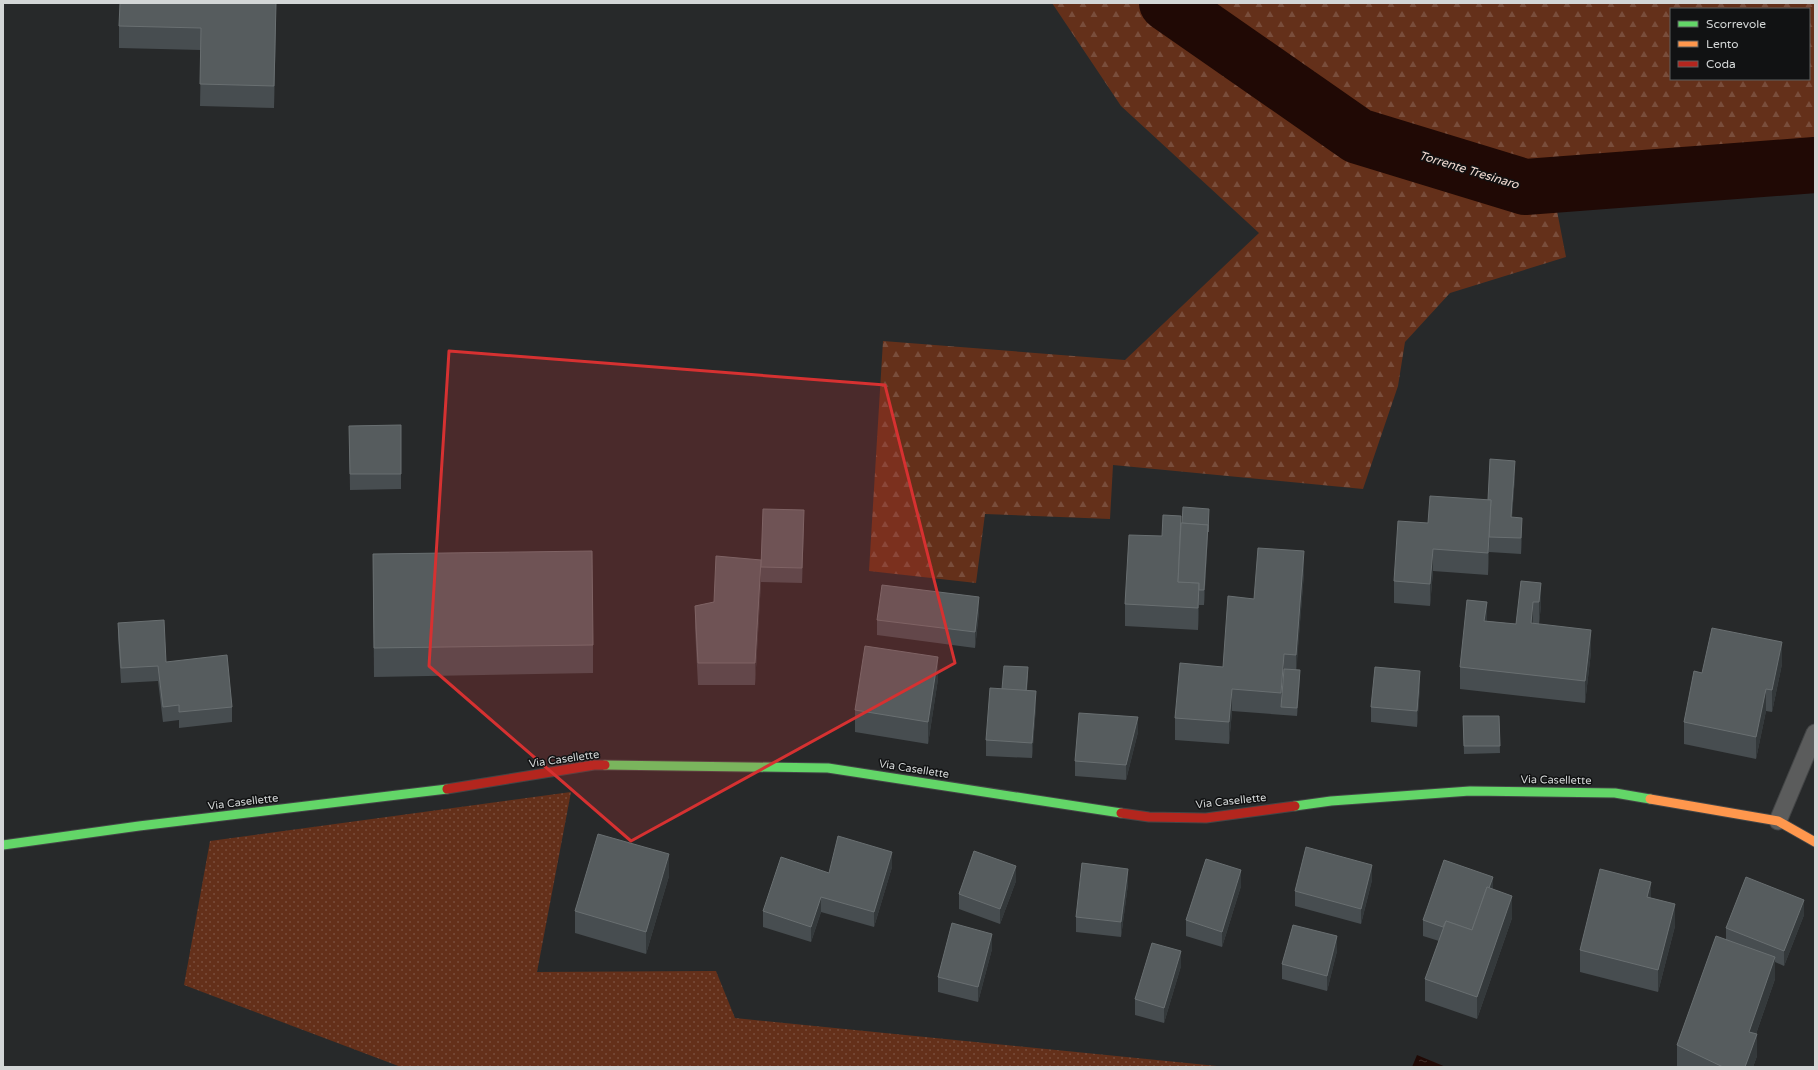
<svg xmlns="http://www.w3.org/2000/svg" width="1818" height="1070" font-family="'Varela Round',sans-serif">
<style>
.green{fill:url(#green-dots)}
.forest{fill:url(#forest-firs);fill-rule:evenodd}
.water{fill:url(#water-ripples)}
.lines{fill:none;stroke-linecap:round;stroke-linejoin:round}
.river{stroke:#200905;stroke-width:56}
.lane-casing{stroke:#434546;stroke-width:19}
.fast-casing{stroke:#434546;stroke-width:11}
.slow-casing{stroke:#434546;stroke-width:11}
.jam-casing{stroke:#434546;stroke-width:11}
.lane{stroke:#5b5c5c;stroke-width:17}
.fast{stroke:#63d668;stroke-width:9}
.slow{stroke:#ff974d;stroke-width:9}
.jam{stroke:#b3261e;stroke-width:9}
.wall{fill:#474d50}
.shaded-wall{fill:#34393b}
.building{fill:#565c5e;stroke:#696f71}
.marked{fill:#d63131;fill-opacity:0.2;stroke:#d63131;stroke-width:3;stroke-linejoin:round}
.labels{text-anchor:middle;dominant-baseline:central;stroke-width:3;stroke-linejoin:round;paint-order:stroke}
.street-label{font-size:11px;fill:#d3d6d6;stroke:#111213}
.water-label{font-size:12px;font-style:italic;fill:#f1d9d0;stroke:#111213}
</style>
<defs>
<pattern id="green-dots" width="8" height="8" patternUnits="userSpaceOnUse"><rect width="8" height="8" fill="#64301a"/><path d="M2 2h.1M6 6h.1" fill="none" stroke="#794d3b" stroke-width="1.8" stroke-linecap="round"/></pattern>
<pattern id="forest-firs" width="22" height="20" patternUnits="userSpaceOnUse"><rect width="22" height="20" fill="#64301a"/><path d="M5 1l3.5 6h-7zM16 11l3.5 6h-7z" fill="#794d3b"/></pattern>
<pattern id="water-ripples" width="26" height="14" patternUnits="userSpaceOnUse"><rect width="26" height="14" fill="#200905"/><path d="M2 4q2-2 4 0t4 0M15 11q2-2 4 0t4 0" fill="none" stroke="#402c29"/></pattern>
</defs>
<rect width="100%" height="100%" fill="#27292a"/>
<!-- green -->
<path class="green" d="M571,792L537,972L716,971L735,1018L1227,1067H401L184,985L210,841Z"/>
<!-- forest -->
<path class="forest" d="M1052,3H1815V186L1557,211L1566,257L1450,293L1405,342L1398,386L1363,489L1113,465L1110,519L985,514L976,583L869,571L883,341L1125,360L1259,233L1121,106ZM1671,9H1809V79H1671Z"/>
<!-- water -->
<path class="water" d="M1417,1055L1446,1067H1412Z"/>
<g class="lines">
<!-- river -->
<path class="river" d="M1167,3L1358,136L1525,187L1815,165"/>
<!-- lane casing -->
<g class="lane-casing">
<path id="lane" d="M1778,821L1815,733"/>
</g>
<!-- fast casing -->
<g class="fast-casing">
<g id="fast">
<path d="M605,765L828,768L1121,813"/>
<path d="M1295,806L1331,801L1470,791L1615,793L1650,799"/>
<path d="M3,845L139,826L447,789"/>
</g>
</g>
<!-- slow casing -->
<g class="slow-casing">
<path id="slow" d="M1650,799L1778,821L1815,842"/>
</g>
<!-- jam casing -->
<g class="jam-casing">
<g id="jam">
<path d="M447,789L594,765H605"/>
<path d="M1121,813L1149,817L1206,818L1295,806"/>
</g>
</g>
<!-- lane -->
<use href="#lane" class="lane"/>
<!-- fast -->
<use href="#fast" class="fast"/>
<!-- slow -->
<use href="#slow" class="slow"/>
<!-- jam -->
<use href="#jam" class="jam"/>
</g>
<!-- wall -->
<g class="wall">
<path d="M276,23L274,108L200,106L201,50L119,48V26Z"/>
<path d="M401,425V489L350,490L349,426Z"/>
<path d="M1515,476L1512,517L1522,533L1521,554L1489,552V549L1488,575L1433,571L1430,606L1394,603V581L1428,523L1488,500Z"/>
<path d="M1209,516L1204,605H1199L1198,630L1125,626V604L1162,536Z"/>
<path d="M804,525L802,583L761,582L755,685H698L695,628V606L714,602L761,560Z"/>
<path d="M373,554L593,645V673L374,677Z"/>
<path d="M1304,573L1296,670L1300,678L1297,716L1232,711L1229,744L1175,740V718L1223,667L1254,599Z"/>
<path d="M1541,583V605L1539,624L1591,652L1585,703L1460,689V667L1487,621L1516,624Z"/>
<path d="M979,612L975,648L877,635V620Z"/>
<path d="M118,623L166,662L232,707V722L179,728V720L163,722L158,681L121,683L118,638Z"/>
<path d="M1782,664L1772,712L1766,711L1756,759L1684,744V722L1702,673Z"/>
<path d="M1028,675L1027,691L1036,706L1032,758L986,756V740L1002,689Z"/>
<path d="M938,679L928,744L855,732V710Z"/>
<path d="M1420,686L1417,727L1371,722V707Z"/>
<path d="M1463,716H1499L1500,753L1464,754Z"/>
<path d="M1138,732L1126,780L1075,776V761Z"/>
<path d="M892,867L874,927L821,912L811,942L763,927V911L829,873Z"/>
<path d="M669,876L646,954L575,933V911Z"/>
<path d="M1372,880L1361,924L1295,906V891Z"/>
<path d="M1016,881L1000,924L959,909V894Z"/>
<path d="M1128,884L1121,937L1076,932V917Z"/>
<path d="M1241,886L1222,947L1186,936V920Z"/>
<path d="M1493,890L1512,918L1477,1019L1425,1001V979L1439,941L1423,936V920Z"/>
<path d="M1651,898L1675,926L1658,992L1580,972V950Z"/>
<path d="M1804,915L1784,966L1775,962V979L1756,1034L1757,1056L1753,1067H1677V1045L1726,940V928Z"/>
<path d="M992,949L978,1002L938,992V977Z"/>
<path d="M1337,951L1327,991L1282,979V964Z"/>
<path d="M1181,966L1164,1023L1135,1015V999Z"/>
</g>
<!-- shaded-wall -->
<g class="shaded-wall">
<path d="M276,3V23L274,108V86Z"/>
<path d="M1515,461V476L1511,532V517Z"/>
<path d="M1491,500L1489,549L1488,575V553Z"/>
<path d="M1209,509V516L1204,605V590Z"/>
<path d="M804,510V525L802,583V568Z"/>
<path d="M1522,518V533L1521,554V538Z"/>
<path d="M1433,549V571L1430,606V584Z"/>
<path d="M1304,551V573L1296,677V655Z"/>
<path d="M761,560V582L755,685V663Z"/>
<path d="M1199,583V605L1198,630V608Z"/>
<path d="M1541,583V605L1539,624V602Z"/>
<path d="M979,597V612L975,648V632Z"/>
<path d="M1487,602V624L1484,621Z"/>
<path d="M1533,602V624L1531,623Z"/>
<path d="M1591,630V652L1585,703V681Z"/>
<path d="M1782,642V664L1772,712V690Z"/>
<path d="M1284,654V676L1281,707V693Z"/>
<path d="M938,657V679L928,744V722Z"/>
<path d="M1300,670V678L1297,716V708Z"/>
<path d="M1420,671V686L1417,727V711Z"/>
<path d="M1232,689V711L1229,744V722Z"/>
<path d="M1766,689V711L1756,759V737Z"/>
<path d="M1036,691V706L1032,758V743Z"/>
<path d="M1138,717V732L1126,780V765Z"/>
<path d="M892,852V867L874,927V912Z"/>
<path d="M669,854V876L646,954V932Z"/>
<path d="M1372,865V880L1361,924V909Z"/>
<path d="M1016,866V881L1000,924V909Z"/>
<path d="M1128,869V884L1121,937V922Z"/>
<path d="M1241,870V886L1222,947V932Z"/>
<path d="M1493,877V892L1472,937Z"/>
<path d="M1651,882V904L1647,897Z"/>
<path d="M1512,896V918L1477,1019V997Z"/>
<path d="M821,897V912L811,942V927Z"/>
<path d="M1804,900V915L1784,966V951Z"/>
<path d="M1675,904V926L1658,992V970Z"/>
<path d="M992,934V949L978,1002V987Z"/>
<path d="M1337,936V951L1327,991V976Z"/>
<path d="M1181,951V966L1164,1023V1008Z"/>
<path d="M1775,957V979L1749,1054V1032Z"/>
<path d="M1757,1034V1056L1753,1067H1745Z"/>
</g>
<!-- building -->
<g class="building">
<path d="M120,3H276L274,86L200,84L201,28L119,26Z"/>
<path d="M401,425V474H350L349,426Z"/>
<path d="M1490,459L1515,461L1511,517L1522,518L1521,538L1489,537L1491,500H1488Z"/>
<path d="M1430,496L1491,500L1488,553L1433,549L1430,584L1394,581L1398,521L1428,523Z"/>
<path d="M1183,507L1209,509L1208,532V525L1182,523Z"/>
<path d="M763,509L804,510L802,568L761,567Z"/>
<path d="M1163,515L1181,516L1178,582L1199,583L1198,608L1125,604L1129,535L1162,536Z"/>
<path d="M1181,523L1208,525L1204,590H1199V583L1178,582Z"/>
<path d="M1258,548L1304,551L1296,655L1284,654L1281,693L1232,689L1229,722L1175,718L1180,663L1223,667L1228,596L1254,599Z"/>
<path d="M592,551L593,645L374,648L373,554Z"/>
<path d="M716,556L761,560L755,663H698L695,606L714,602Z"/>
<path d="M1521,581L1541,583L1539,602H1533L1531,623L1591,630L1585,681L1460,667L1467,600L1487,602L1484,621L1516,624Z"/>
<path d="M882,585L979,597L975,632L877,620Z"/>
<path d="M164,620L166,662L227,655L232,707L179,712V705L163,707L158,666L121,668L118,623Z"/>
<path d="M1712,628L1782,642L1772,690L1766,689L1756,737L1684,722L1694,671L1702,673Z"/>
<path d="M865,646L938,657L928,722L855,710Z"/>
<path d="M1004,666L1028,667L1026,691L1002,689Z"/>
<path d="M1375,667L1420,671L1417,711L1371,707Z"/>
<path d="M1284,669L1300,670L1297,708L1281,707Z"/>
<path d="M990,688L1036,691L1032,743L986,740Z"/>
<path d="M1079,713L1138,717L1126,765L1075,761Z"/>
<path d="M1463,716H1499L1500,746H1464Z"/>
<path d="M598,834L669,854L646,932L575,911Z"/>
<path d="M838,836L892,852L874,912L821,897L811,927L763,911L781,857L829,873Z"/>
<path d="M1306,847L1372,865L1361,909L1295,891Z"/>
<path d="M974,851L1016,866L1000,909L959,894Z"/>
<path d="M1206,859L1241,870L1222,932L1186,920Z"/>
<path d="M1444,860L1493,877L1489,888L1487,887L1472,930L1446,921L1443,927L1423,920Z"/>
<path d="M1082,863L1128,869L1121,922L1076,917Z"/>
<path d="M1600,869L1651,882L1647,897L1675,904L1658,970L1580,950Z"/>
<path d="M1746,877L1804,900L1784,951L1726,928Z"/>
<path d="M1487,887L1512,896L1477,997L1425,979L1446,921L1472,930Z"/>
<path d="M952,923L992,934L978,987L938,977Z"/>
<path d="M1293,925L1337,936L1327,976L1282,964Z"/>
<path d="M1716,936L1775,957L1749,1032L1757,1034L1745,1067H1723L1677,1045Z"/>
<path d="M1152,943L1181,951L1164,1008L1135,999Z"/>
</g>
<!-- marked area -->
<path class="marked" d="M449,351L885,385L955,663L631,841L429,666Z"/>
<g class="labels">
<!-- street labels -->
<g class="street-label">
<text transform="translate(564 759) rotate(-8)">Via Casellette</text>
<text transform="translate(914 769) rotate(9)">Via Casellette</text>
<text transform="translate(1556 780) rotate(1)">Via Casellette</text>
<text transform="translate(1231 801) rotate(-6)">Via Casellette</text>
<text transform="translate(243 802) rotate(-7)">Via Casellette</text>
</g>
<!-- water labels -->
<g class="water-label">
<text transform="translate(1469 170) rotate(17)">Torrente Tresinaro</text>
</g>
</g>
<!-- border -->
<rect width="1818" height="1070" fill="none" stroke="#d3d6d6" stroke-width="8"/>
<!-- legend -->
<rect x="1670" y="8" width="140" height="72" fill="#111213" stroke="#5f6061"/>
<rect x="1678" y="21" width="20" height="6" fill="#63d668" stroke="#5f6061"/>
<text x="1706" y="28" font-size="12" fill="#d3d6d6">Scorrevole</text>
<rect x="1678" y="41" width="20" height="6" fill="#ff974d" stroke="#5f6061"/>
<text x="1706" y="48" font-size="12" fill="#d3d6d6">Lento</text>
<rect x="1678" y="61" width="20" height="6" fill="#b3261e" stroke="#5f6061"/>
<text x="1706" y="68" font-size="12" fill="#d3d6d6">Coda</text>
</svg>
